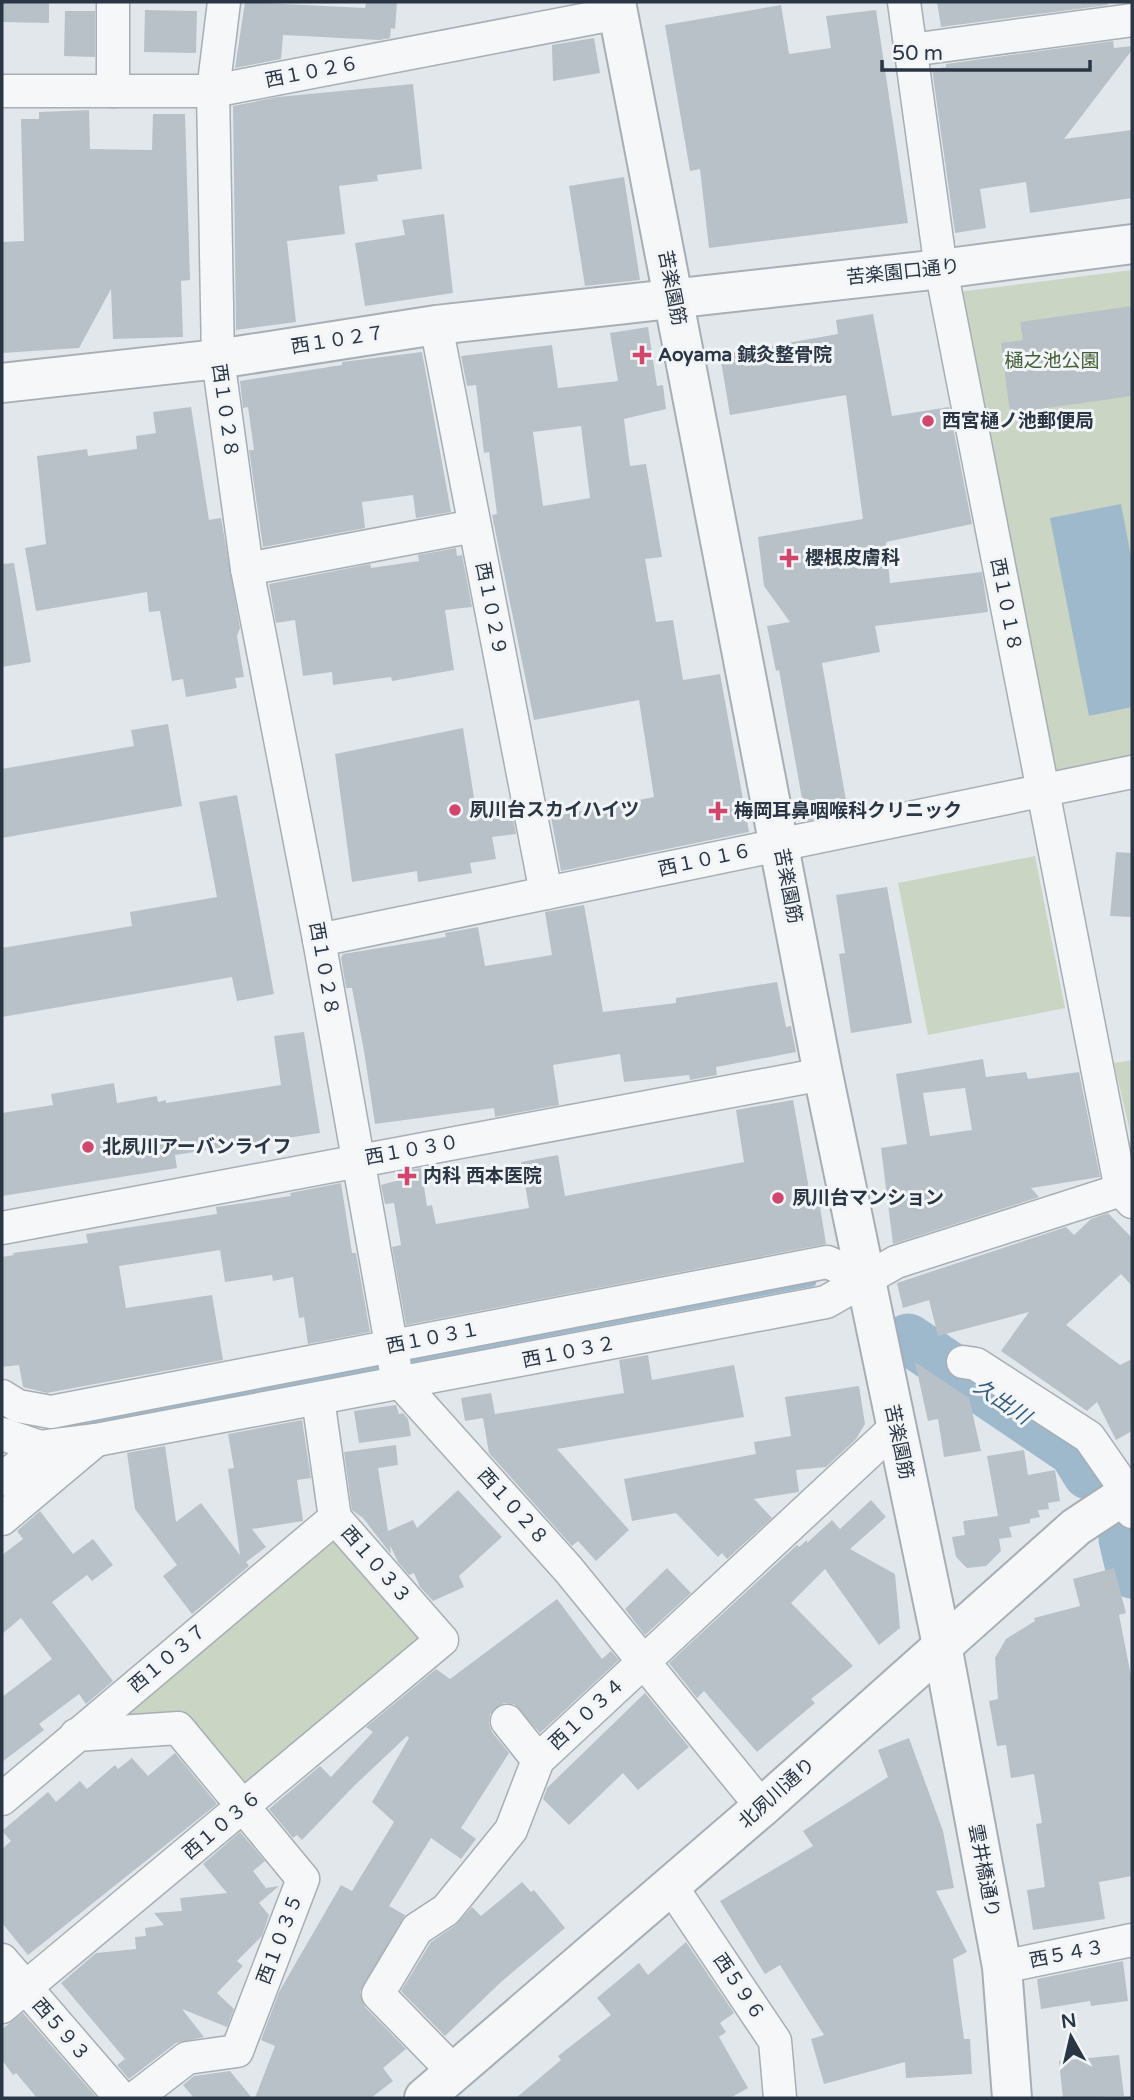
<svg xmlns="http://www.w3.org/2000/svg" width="1134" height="2100" font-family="'Varela Round','Noto Sans JP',sans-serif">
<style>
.green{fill:#cad5c3}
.water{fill:#9db9cb}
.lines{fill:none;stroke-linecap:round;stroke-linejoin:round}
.stream{stroke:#9db9cb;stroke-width:9}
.river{stroke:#9db9cb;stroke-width:51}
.building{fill:#b9c1c8;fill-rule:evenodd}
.minor-casing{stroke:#a7aeb5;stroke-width:35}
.tertiary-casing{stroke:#a7aeb5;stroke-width:42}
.minor{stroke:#f5f7f9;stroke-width:32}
.tertiary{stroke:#f5f7f9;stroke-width:38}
.poi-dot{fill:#d1466d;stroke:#f2f5f8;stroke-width:2.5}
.labels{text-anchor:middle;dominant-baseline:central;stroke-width:6;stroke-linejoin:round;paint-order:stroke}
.street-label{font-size:19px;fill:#2a3643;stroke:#f2f5f8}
.poi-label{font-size:19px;font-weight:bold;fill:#2a3643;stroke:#f2f5f8;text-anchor:start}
.park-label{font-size:19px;fill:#445f37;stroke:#f2f5f8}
.water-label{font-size:21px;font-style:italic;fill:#335b78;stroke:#f2f5f8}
</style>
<rect width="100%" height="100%" fill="#e2e7eb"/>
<!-- green -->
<g class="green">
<path d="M1132,270V758L1058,774L1050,767L958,292Z"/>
<path d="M1035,856L1065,1008L928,1035L898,883Z"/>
<path d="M1132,1060V1136H1131L1114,1063Z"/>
<path d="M330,1532L425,1636L243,1785L184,1712L127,1721L121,1709Z"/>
</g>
<!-- water -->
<path class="water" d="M1121,504L1132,562V707L1089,716L1050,518Z"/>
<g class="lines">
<!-- stream -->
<path class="stream" d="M68,1424L812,1282"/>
<!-- river -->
<g class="river">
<path d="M908,1339L1074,1451L1088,1474"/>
<path d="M1124,1539L1132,1573"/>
</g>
</g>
<!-- building -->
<g class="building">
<path d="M2,2H49V23L2,22Z"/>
<path d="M245,2L365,8L366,2H397L395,29L391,28L390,38L379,40L283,35L281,59L235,68Z"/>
<path d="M937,2H1107L1108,5L941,27Z"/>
<path d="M781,5L789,54L831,48L826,16L876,10L908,223L709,248L700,169L690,171L665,25Z"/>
<path d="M145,10L197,11L196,53L144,52Z"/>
<path d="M65,11H95V57L64,56Z"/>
<path d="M594,38L600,73L553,81L552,45Z"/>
<path d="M1113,41L1114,48L1132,46V50L1064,139L1132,130V198L1030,213L1026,182L980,189L986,228L955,233L932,69L946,67V64Z"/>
<path d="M413,84L422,169L377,175L378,181L339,186L345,234L287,241L296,322L236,330L233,106L278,97Z"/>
<path d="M89,110L90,149L152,150L153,114H185L190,280L181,281L183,337L113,339L111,289L79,348L2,353V242L24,241L21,119H39V112Z"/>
<path d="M624,177L640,280L585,286L569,186Z"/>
<path d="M444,214L453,293L365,306L355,243L405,235L402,220Z"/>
<path d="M1132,306V396L1010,413L1001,343L1023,340L1020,322Z"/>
<path d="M873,314L892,416L949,407L972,524L886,542L890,583L982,572L988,612L875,626L880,652L822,663L848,812L806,821L779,670L776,671L767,626L790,622L764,586L758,537L863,519L846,395L730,415L720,355L838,334L836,320Z"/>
<path d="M648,327L657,386L663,385L666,409L624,419L630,466L646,464L662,557L645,559L656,622L673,620L683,680L720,674L749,832L561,871L551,817L654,797L639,700L534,720L492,515L497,514L489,452L484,453L476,385L467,386L461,356L552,345L558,388L618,381L610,333ZM581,426L590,498L543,506L533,432Z"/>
<path d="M422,352L451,512L416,518L413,495L362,502L365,528L263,547L249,450H254L248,407L243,408L240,381L342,365V362Z"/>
<path d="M191,407L209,520L221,518L240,628L237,636L244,677L235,678L237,688L186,697L183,679L172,681L160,611L149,612L147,592L36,611L25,548L46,544L37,456L87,449L88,456L137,449L136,436L156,433L153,412Z"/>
<path d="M456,548L457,556L462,555L472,607L445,610L454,670L392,681L391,677L333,685L332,672L303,676L295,620L276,623L269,584L370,564L371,568L419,561L418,555Z"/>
<path d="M14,563L31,662L2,667V564Z"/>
<path d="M168,724L182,806L2,838V769L134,746L131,730Z"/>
<path d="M463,728L475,804L510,803L516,834L492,837L496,859L470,863L472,873L418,882L417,871L352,882L335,754Z"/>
<path d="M237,795L274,994L237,1001L232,977L2,1017V948L132,926L130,912L217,897L199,802Z"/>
<path d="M1116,852L1132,853V917L1110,916Z"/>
<path d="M887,887L912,1023L851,1033L839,954L845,953L836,895Z"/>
<path d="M584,905L603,1012L676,1003V998L777,982L786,1027L791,1026L796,1052L716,1067L717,1075L690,1080L689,1075L624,1082L620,1054L553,1065L559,1105L495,1117L494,1108L375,1124L364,1051L352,988H346L341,958L343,954L446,937L445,933L478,927L485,966L552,955L545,912Z"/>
<path d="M304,1032L320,1133L175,1155L177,1168L2,1196V1113L53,1105L51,1094L114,1083L117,1103L157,1096L158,1102L166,1100V1103L281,1085L274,1036Z"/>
<path d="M983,1059L986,1077L1026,1072L1028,1079L1079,1072L1100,1177L1031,1188L1039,1197L893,1244L881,1148L907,1144L896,1074ZM965,1088L972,1130L930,1136L923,1093Z"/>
<path d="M793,1100L809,1189L817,1188L826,1244L406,1325L392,1247L401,1245L394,1203L385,1204L381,1185L399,1180L398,1172L421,1168L427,1206L432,1205L436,1224L529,1208L521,1162L558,1155L565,1196L744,1162L736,1110Z"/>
<path d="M341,1183L352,1253H356L370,1332L308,1344L304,1317L299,1318L293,1277L273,1281L272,1275L225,1282L220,1250L119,1266L126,1308L212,1295L223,1360L47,1393L23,1387L19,1365L2,1367V1257L14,1255L13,1253L88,1243L86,1234L217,1214L216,1207L291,1196L290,1193Z"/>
<path d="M1108,1213L1132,1238V1286L1121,1274L1066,1325L1120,1365L1132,1359V1431L1116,1440L1097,1402L1087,1411L1001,1351L1029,1312L938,1336L929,1300L903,1308L897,1283L1066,1227L1074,1235L1091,1219Z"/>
<path d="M648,1355L652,1380L734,1365L744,1417L557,1449L629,1530L596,1561L578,1541L572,1546L489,1453L483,1418L465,1421L461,1398L491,1393L495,1414L624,1393L619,1360Z"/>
<path d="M915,1362L969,1398L981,1451L944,1457L938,1419L928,1421Z"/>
<path d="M859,1386L865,1424L856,1439L826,1467L796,1470L799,1492L754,1499L772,1518L727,1559L722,1553L718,1557L676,1513L632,1521L624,1479L756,1454L754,1442L791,1436L785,1397Z"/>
<path d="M396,1405L399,1414L403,1413L408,1419L411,1436L359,1443L354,1411Z"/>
<path d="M302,1420L311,1478L297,1480L303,1521L252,1529L266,1547L246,1562L249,1566L192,1614L163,1576L177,1565L135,1509L127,1453L165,1446L176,1522L201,1503L240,1555L228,1469L234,1468L228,1434Z"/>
<path d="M396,1445L398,1465L378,1468L388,1531L413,1520L417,1528L458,1490L502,1537L459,1576L464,1587L433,1601L420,1587L414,1573L409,1575L398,1562L390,1545L391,1554L363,1518L352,1510L344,1452Z"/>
<path d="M1024,1450L1028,1475L1055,1470L1060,1501L1048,1503L1049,1509L1038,1510L1040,1517L1030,1519V1523L1009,1527L1012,1537L999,1539L1001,1551L986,1566L967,1568L956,1557L952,1537L965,1535L963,1521L998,1516L987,1456Z"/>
<path d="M871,1500L886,1517L850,1549L895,1574L900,1628L879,1645L825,1569L791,1603L853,1666L811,1699L815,1703L757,1752L704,1691L697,1698L669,1663L797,1545L799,1547L807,1540V1543L832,1520L840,1529Z"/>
<path d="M40,1511L73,1554L93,1539L113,1565L92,1581L87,1575L52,1602L113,1681L86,1704L79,1694L39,1724L44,1730L2,1762V1697L52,1659L21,1618L2,1634V1555L23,1539L17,1531Z"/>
<path d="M667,1568L691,1593L645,1635L625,1609Z"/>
<path d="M1114,1568L1126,1613L1119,1615L1132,1681V1876L1099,1882L1105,1919L1033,1930L1027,1890L1045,1887L1036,1824L1042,1823L1034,1774L1011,1778L1006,1745L997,1746L989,1701L998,1699L995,1658L1006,1639L1035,1621L1034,1618L1080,1606L1073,1579Z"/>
<path d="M557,1599L602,1659L611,1651L619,1660L540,1733L514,1704L504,1703L490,1714L489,1723L492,1732L509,1753L461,1828L476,1839L461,1859L431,1838L389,1906L405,1915L360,1992L365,2007L406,2049L383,2068L393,2081L371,2098H255L275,2046L261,2040L279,1992L341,1885L352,1891L394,1822L372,1802L409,1738L407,1736L354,1786L302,1840L297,1835L293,1838L269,1809L320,1766L331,1777L373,1732L366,1727L436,1669L450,1679Z"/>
<path d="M645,1693L689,1747L638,1790L623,1773L569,1825L543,1799L547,1788Z"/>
<path d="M909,1738L943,1831L954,1888L936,1891L967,1952L953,1959L964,2039H970L972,2074L906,2078L905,2062L824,2084L811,2039L824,2035L780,1965L765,1974L720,1901L813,1846L803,1831L888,1777L878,1750Z"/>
<path d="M175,1753L217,1804L28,1955L2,1923V1849L11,1841L2,1831L48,1792L56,1802L80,1781L87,1789L115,1765L118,1769L132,1758L148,1776Z"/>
<path d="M240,1832L265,1861L253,1871L266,1888L279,1886L259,1903L269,1915L262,1936L237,1961L243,1966L217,1993L234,2009L227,2027L182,2009L204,2037L176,2043L129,2079L117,2065L125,2059L61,1983L96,1953L136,1949L135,1937L146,1936L145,1928L164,1925L154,1913L182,1911L180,1898L227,1893L203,1864Z"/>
<path d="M522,1882L531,1892L534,1890L565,1928L501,1982L445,2036L401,1991L431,1942L456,1925L472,1907L481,1916Z"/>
<path d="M686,1942L734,2013L720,2023L726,2032L719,2037L748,2088L730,2098H516L561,2060L558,2056L611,2015L597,1998L639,1963L648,1975Z"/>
<path d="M1123,1961L1128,2001L1091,2006L1090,2001L1041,2009L1037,1979Z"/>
<path d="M23,2013L97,2098H37L16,2073L13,2075L2,2060V2029Z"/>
<path d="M1119,2055L1124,2096L1063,2098L1059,2061Z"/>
<path d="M230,2071L252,2098H194L183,2085L194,2076Z"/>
</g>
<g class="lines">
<!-- minor casing -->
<g class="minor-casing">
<g id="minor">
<path d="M113,2V91"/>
<path d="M224,2L213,91L218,359L247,569L319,940L396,1372L402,1384L568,1569L762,1807"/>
<path d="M904,2L941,269L1121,1190L1132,1202"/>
<path d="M911,50L1132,20"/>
<path d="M2,91H213L619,13"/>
<path d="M436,325L546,893"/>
<path d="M247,569L474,526"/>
<path d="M319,940L1132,772"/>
<path d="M2,1228L823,1074"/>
<path d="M963,1362L976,1364L1089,1437L1128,1493L1132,1512"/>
<path d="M2,1396L18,1406L51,1412L827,1262L865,1278"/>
<path d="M2,1434L40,1447L96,1440L826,1302L896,1262L1121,1190"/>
<path d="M2,1480L40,1447"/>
<path d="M2,1519L96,1440"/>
<path d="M507,1721L538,1760"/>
<path d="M76,1735L178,1728L303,1879L237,2051L187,2058L135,2098"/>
<path d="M2,1799L335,1518"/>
<path d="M671,1886L775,2041L780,2098"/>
<path d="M2,1960L121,2098"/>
<path d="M1002,1967L1132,1940"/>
<path d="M2,2007L442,1640L335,1518L318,1399"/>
<path d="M454,2072L378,1994L417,1929L446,1910L511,1830L538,1760L896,1427"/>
</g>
</g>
<!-- tertiary casing -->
<g class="tertiary-casing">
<g id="tertiary">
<path d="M616,2L823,1074L942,1645L1002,1967L1012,2098"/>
<path d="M2,383L218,359L436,325L941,269L1132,244"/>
<path d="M424,2098L762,1807L1076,1527L1132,1490"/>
</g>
</g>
<!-- minor -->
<use href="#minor" class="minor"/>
<!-- tertiary -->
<use href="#tertiary" class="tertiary"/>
</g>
<!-- markers -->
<g class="poi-dot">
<path d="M638.5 344.5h7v7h7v7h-7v7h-7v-7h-7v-7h7z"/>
<circle cx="928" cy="421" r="7"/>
<path d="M785.5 547.5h7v7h7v7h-7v7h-7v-7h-7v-7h7z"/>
<circle cx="455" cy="810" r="7"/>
<path d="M714.5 800.5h7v7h7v7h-7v7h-7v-7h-7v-7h7z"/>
<circle cx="88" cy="1147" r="7"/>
<path d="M403.5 1165.5h7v7h7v7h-7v7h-7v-7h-7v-7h7z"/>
<circle cx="778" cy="1198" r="7"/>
</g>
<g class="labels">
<!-- street labels -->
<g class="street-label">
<text transform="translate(312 72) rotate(-11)">西１０２６</text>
<text transform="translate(903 272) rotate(-6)">苦楽園口通り</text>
<text transform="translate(672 288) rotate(79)">苦楽園筋</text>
<text transform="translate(338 340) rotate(-9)">西１０２７</text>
<text transform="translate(225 411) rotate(82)">西１０２８</text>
<text transform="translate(1006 605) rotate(79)">西１０１８</text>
<text transform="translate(491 609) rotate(79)">西１０２９</text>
<text transform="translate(705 860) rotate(-12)">西１０１６</text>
<text transform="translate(788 886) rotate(79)">苦楽園筋</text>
<text transform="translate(324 969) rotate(80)">西１０２８</text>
<text transform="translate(412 1150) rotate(-10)">西１０３０</text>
<text transform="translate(433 1338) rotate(-11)">西１０３１</text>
<text transform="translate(569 1352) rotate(-11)">西１０３２</text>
<text transform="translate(899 1442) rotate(78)">苦楽園筋</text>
<text transform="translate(513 1507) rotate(48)">西１０２８</text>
<text transform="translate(376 1565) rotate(49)">西１０３３</text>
<text transform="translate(168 1658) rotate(-40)">西１０３７</text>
<text transform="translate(587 1714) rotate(-43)">西１０３４</text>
<text transform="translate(777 1793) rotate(-42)">北夙川通り</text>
<text transform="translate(222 1825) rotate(-40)">西１０３６</text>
<text transform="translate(984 1871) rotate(79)">雲井橋通り</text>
<text transform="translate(280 1939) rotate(-69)">西１０３５</text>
<text transform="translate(1067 1954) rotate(-11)">西５４３</text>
<text transform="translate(739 1987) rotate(56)">西５９６</text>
<text transform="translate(61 2030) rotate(49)">西５９３</text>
</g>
<!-- poi labels -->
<g class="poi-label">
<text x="658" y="355">Aoyama 鍼灸整骨院</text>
<text x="942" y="421">西宮樋ノ池郵便局</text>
<text x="805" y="558">櫻根皮膚科</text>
<text x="469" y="810">夙川台スカイハイツ</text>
<text x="734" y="811">梅岡耳鼻咽喉科クリニック</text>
<text x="102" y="1147">北夙川アーバンライフ</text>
<text x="423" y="1176">内科 西本医院</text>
<text x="792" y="1198">夙川台マンション</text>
</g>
<!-- park labels -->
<g class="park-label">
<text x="1052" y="361">樋之池公園</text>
</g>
<!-- water labels -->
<g class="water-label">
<text transform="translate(1002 1402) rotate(34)">久出川</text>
</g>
</g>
<!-- border -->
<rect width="1134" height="2100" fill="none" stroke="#2a3643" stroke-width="7"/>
<!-- north arrow -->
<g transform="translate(1071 2037) rotate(352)" stroke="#f2f5f8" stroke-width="5" paint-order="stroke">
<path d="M0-5L12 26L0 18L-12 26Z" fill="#2a3643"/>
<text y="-10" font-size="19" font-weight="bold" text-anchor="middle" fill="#2a3643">N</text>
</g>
<!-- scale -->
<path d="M882 60v10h208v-10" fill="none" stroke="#2a3643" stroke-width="3.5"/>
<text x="892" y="60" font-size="21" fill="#2a3643" stroke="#f2f5f8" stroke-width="5" paint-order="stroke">50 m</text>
</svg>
